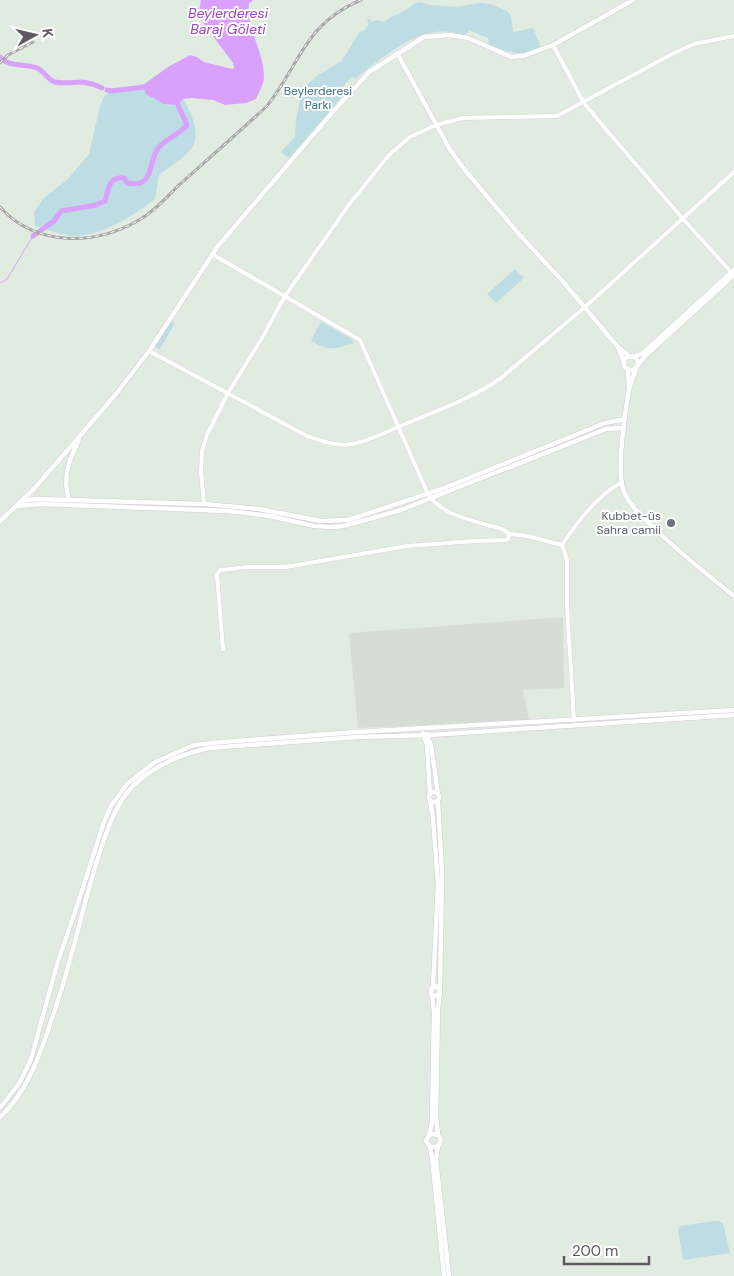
<svg xmlns="http://www.w3.org/2000/svg" width="734" height="1276" font-family="'DM Sans',sans-serif">
<style>
.industrial{fill:#d6ddd5}
.green{fill:#bddce3}
.water{fill:#daa1fc}
.lines{fill:none;stroke-linecap:round;stroke-linejoin:round}
.stream{stroke:#daa1fc;stroke-width:1}
.river{stroke:#daa1fc;stroke-width:5}
.tertiary-casing{stroke:#d9d3da;stroke-width:5}
.secondary-casing{stroke:#d3cbd4;stroke-width:5.5}
.tertiary{stroke:#fff;stroke-width:4}
.secondary{stroke:#fff;stroke-width:4.5}
.rail-casing{stroke:#a9a7aa;stroke-width:3}
.rail{stroke:#fff;stroke-width:1;stroke-dasharray:4;stroke-linecap:butt}
.worship-dot{fill:#6b7280;stroke:#fff;stroke-width:2}
.labels{text-anchor:middle;dominant-baseline:central;stroke-width:4;stroke-linejoin:round;paint-order:stroke}
.park-label{font-size:12px;fill:#377083;stroke:#fff}
.worship-label{font-size:12px;fill:#5b616d;stroke:#fff;text-anchor:end}
.water-label{font-size:14px;font-style:italic;fill:#9b45be;stroke:#fff}
</style>
<rect width="100%" height="100%" fill="#e1ece1"/>
<!-- industrial -->
<path class="industrial" d="M563,617L564,688L523,690L529,720L358,728L349,633Z"/>
<!-- green -->
<g class="green">
<path d="M419,2L431,5L454,7L481,3L491,4L507,11L511,16L513,32L533,28L541,47C519,57 510,53 489,45L488,38L469,30L465,35C453,32 442,30 430,33C408,37 373,63 357,78L351,77L338,92L341,98L289,158L281,152L295,137L296,120L302,89L318,75L342,61L359,33L365,30L369,24L367,19H370L371,22L377,20L384,22C393,15 395,16 404,11C410,8 413,4 419,2Z"/>
<path d="M146,83L144,87L183,99C191,112 203,136 190,150C182,160 169,167 159,175L155,199C136,214 101,236 76,236C64,236 46,229 35,226L34,212L44,198L68,179L89,154L100,106L104,97L113,88H130Z"/>
<path d="M515,269L524,278L496,303L487,294Z"/>
<path d="M170,321L175,323L160,349H158L155,346Z"/>
<path d="M322,322L353,340L354,343C332,349 333,352 311,341L320,323Z"/>
<path d="M714,1221H719L723,1223L730,1253L683,1260L678,1230L680,1226Z"/>
</g>
<!-- water -->
<path class="water" d="M201,0H254L249,3C246,30 264,50 264,77C264,84 259,92 256,99L246,103L225,105L213,100L192,98L183,99L178,105L164,104L146,94L144,87L146,83L168,67L190,55L197,57L204,62L232,69L234,68L233,63L198,16Z"/>
<g class="lines">
<!-- stream -->
<path class="stream" d="M0,283L7,279L33,236"/>
<!-- river -->
<g class="river">
<path d="M0,57C10,68 24,63 37,68C44,71 48,80 55,82C65,84 74,82 83,82C90,83 96,85 102,88"/>
<path d="M107,90L111,91L144,87"/>
<path d="M33,236L54,221L61,211L96,205L105,201C108,190 109,176 124,178L127,183C156,189 147,161 159,147C168,137 179,135 187,125L178,105"/>
</g>
<!-- tertiary casing -->
<g class="tertiary-casing">
<g id="tertiary">
<path d="M553,45L584,103L598,120L683,219L733,274"/>
<path d="M212,254L360,340L428,494C440,513 466,519 487,525C495,527 504,528 509,534L508,539L506,540L475,541L407,546L286,567H249L220,570L217,575L223,649"/>
<path d="M149,351L307,436C321,441 337,447 352,444C369,441 386,432 403,425C436,411 471,399 501,378L585,307L734,172"/>
<path d="M204,504L201,472L202,451L207,435L228,393L262,338L285,296L348,206L389,155L410,137L436,125L463,118L557,116L674,53L694,44L734,36"/>
<path d="M509,534L528,536L562,545"/>
<path d="M574,720L567,606V560L562,545C578,521 597,496 622,482"/>
</g>
</g>
<!-- secondary casing -->
<g class="secondary-casing">
<g id="secondary">
<path d="M397,53L449,148L464,169L518,233L565,284L618,347"/>
<circle cx="631" cy="363" r="7"/>
<path d="M634,357L643,353L734,270"/>
<path d="M624,362L618,347L630,357"/>
<path d="M637,366L645,356L734,275"/>
<path d="M628,369L629,389L636,368"/>
<path d="M629,389C625,411 616,472 624,492C630,506 642,516 653,527C679,552 706,574 734,596"/>
<path d="M69,500C62,479 69,459 79,440"/>
<path d="M22,501L35,499L204,504L259,509L321,521L348,520L439,490L605,423L625,419"/>
<path d="M17,506L43,504L228,511L270,516L314,526L331,527L344,526L401,510L606,429L624,428"/>
<path d="M0,521L33,490L116,394L149,351L218,246L331,114L369,72L424,37L450,35L468,38L511,57L523,56L553,45L633,0"/>
<path d="M423,733L427,745L430,794"/>
<path d="M427,734L431,745L438,794"/>
<circle cx="434" cy="797" r="5"/>
<path d="M430,800L433,818L438,885L433,987"/>
<path d="M438,801L442,873L440,989"/>
<path d="M0,1108L20,1082L31,1059L58,961L77,906L104,822L111,806L127,784L155,762L194,745L222,742L357,732L734,710"/>
<path d="M0,1117C24,1095 36,1065 46,1036C54,1013 62,990 68,967C78,932 86,896 97,861C106,834 114,804 135,784C156,765 181,754 209,748L358,737L430,735L734,715"/>
<path d="M429,1135L432,1123L434,1012L432,995"/>
<path d="M438,1135L436,1117L438,1009L440,990L436,986L431,989V994L434,996L440,994"/>
<path d="M438,1146L436,1160L449,1276"/>
<path d="M430,1147H436C441,1144 442,1139 438,1135L431,1134L428,1137L426,1141L430,1147L432,1157L444,1276"/>
</g>
</g>
<!-- tertiary -->
<use href="#tertiary" class="tertiary"/>
<!-- secondary -->
<use href="#secondary" class="secondary"/>
<!-- rail casing -->
<g class="rail-casing">
<g id="rail">
<path d="M0,63L8,55L33,42"/>
<path d="M0,207C36,247 95,246 139,220C154,212 167,197 179,185C208,159 238,133 267,106C300,64 305,23 361,0"/>
</g>
</g>
<!-- rail -->
<use href="#rail" class="rail"/>
</g>
<!-- markers -->
<circle class="worship-dot" cx="671" cy="523" r="5"/>
<g class="labels">
<!-- park labels -->
<g class="park-label">
<text x="318" y="91">Beylerderesi<tspan x="318" dy="14">Parkı</tspan></text>
</g>
<!-- worship labels -->
<g class="worship-label">
<text x="661" y="516">Kubbet-üs<tspan x="661" dy="14">Sahra camii</tspan></text>
</g>
<!-- water labels -->
<g class="water-label">
<text x="228" y="13">Beylerderesi<tspan x="228" dy="16">Baraj Göleti</tspan></text>
</g>
</g>
<!-- north arrow -->
<g transform="translate(35 35) rotate(82)" stroke="#ffffff" stroke-width="4" paint-order="stroke">
<path d="M0-4L9 19L0 12L-9 19Z" fill="#5f5961"/>
<text y="-8" font-size="14" font-weight="bold" text-anchor="middle" fill="#5f5961">K</text>
</g>
<!-- scale -->
<path d="M564 1256v8h85v-8" fill="none" stroke="#5f5961" stroke-width="2.5"/>
<text x="572" y="1256" font-size="15" fill="#5f5961" stroke="#ffffff" stroke-width="4" paint-order="stroke">200 m</text>
</svg>
